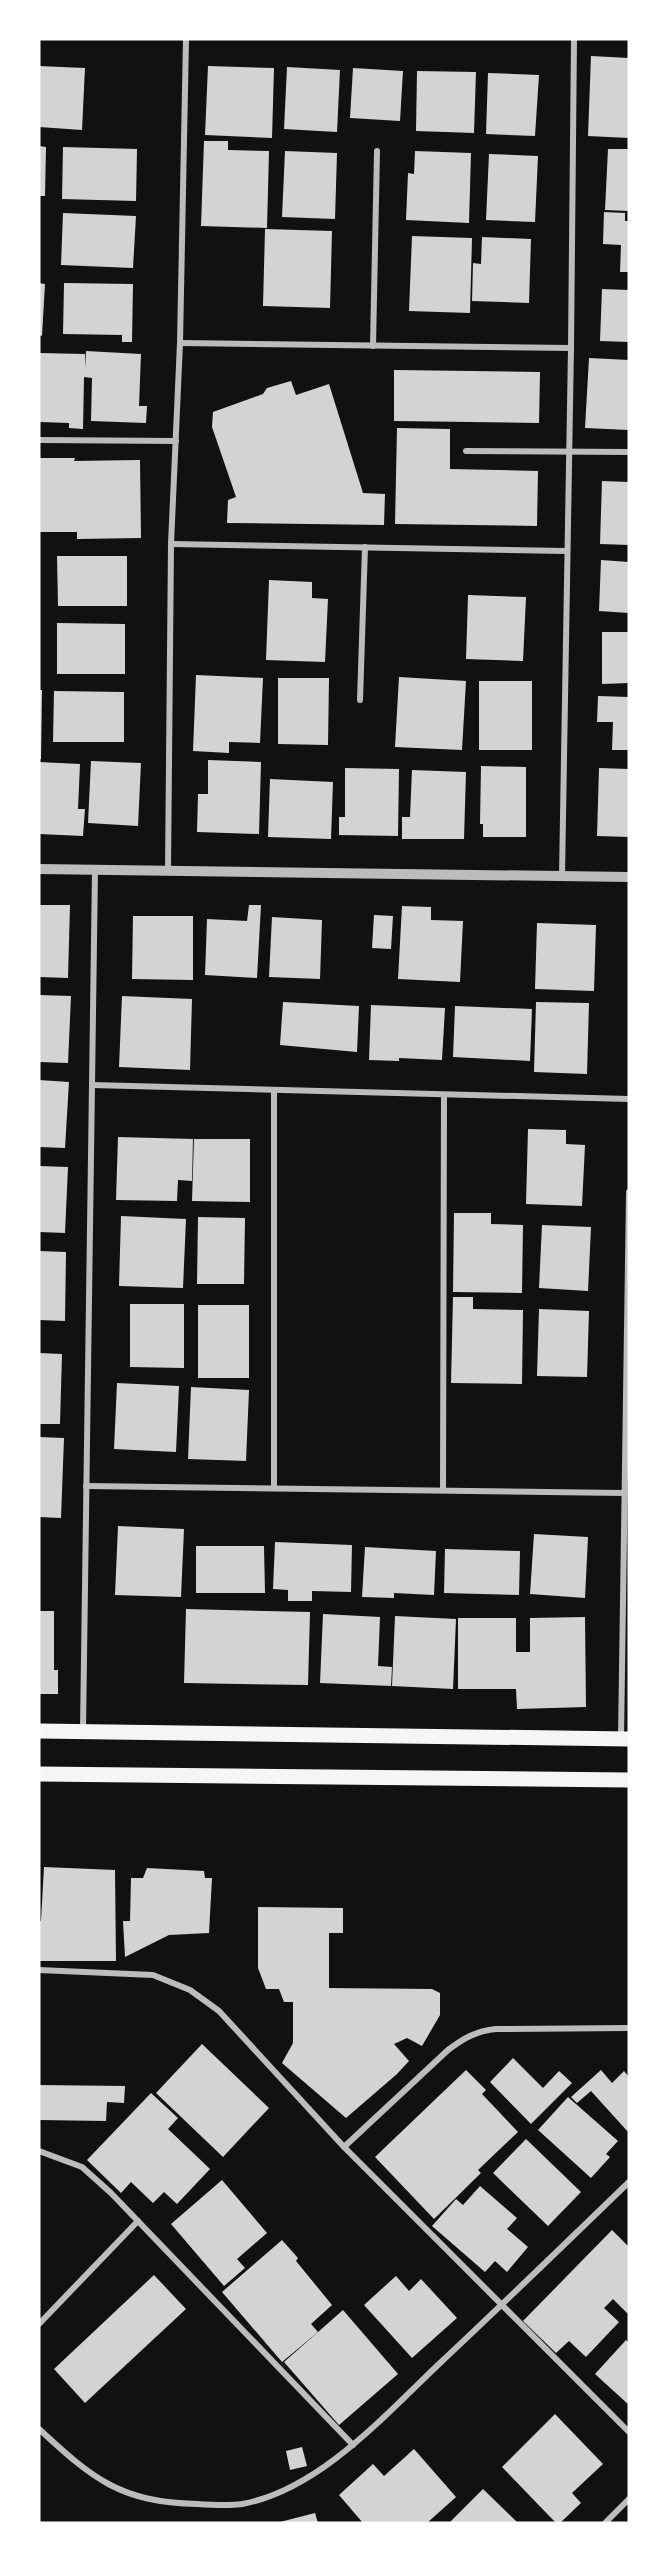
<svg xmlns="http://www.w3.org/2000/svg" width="668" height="2562" font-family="'Asap Condensed',sans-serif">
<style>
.building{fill:#d3d3d3}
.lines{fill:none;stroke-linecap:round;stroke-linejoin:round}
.minor{stroke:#bcbcbc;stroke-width:6}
.tertiary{stroke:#bcbcbc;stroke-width:10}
.primary{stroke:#f5f5f5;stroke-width:15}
</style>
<rect width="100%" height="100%" fill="#111"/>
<!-- building -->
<g class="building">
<path d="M591,56L629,58V138L588,136Z"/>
<path d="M39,66L85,68L82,130L39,127Z"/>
<path d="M208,66L274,68L272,138L205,135Z"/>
<path d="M287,67L340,70L337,132L284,129Z"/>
<path d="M353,68L403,71L400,121L350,118Z"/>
<path d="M417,71L476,72L474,133L416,131Z"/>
<path d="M488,73L539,75L535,136L486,134Z"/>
<path d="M204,141H228V150L269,151L267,228L201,226Z"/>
<path d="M39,146L46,147L45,196H39Z"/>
<path d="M63,147L137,149L136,201L62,199Z"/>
<path d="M608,149H629V211L605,210Z"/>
<path d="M285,151L337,153L335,219L282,217Z"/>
<path d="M415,151L471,153L469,223L406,220L408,173L414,174Z"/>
<path d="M489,154L538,156L535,222L486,220Z"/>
<path d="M604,212L625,213V221H629V272H620L621,245L603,244Z"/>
<path d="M63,213L136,216L133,268L61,265Z"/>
<path d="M265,229L332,231L330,308L263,306Z"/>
<path d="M412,236L472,238L470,313L409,311Z"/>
<path d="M482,237L531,239L529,303L472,301L473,263L481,264Z"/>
<path d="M39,283L45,284L42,336L39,335Z"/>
<path d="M64,283L133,284L132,342H122V335L63,334Z"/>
<path d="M602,289L629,290V342L600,341Z"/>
<path d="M86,351L141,354L139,406H147L146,423L91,421L92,378L84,377L83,429L69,428V423L39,422V353L85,354V369Z"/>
<path d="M589,358L629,360V430L585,428Z"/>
<path d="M394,370L540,372L539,423L394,421Z"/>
<path d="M291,381L296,395L329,384L363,493L385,494L384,525L227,523L228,500L236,497L212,427L213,412L263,394L267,388Z"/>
<path d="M397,428L450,429V469L538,471L537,526L395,524Z"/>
<path d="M39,458H75L74,461L140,460L141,538L77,539V532H39Z"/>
<path d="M602,481L629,482V545L600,544Z"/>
<path d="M57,556H127V606H58Z"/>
<path d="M601,560L629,562V613L599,611Z"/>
<path d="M269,580L312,582V598L328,599L325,662L266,660Z"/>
<path d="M468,595L526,597L523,661L466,659Z"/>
<path d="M57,623L125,624V674H57Z"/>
<path d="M602,632H629V683L602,684Z"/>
<path d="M196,675L263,678L260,743L229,742V753L193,751Z"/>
<path d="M399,677L466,681L462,750L395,747Z"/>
<path d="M278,678H329L328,745L278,744Z"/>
<rect x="479" y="681" width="53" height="69"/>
<path d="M39,690H42L41,759H39Z"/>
<path d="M54,691L124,692V742H53Z"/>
<path d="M598,696L629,697V750H612L613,722H597Z"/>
<path d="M208,760L261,762L259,834L197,832L198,794H208Z"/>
<path d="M91,761L141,763L138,826L88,823Z"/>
<path d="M39,762L80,764L78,809H85L83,836L39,834Z"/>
<path d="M481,766L526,767V837H483V824H480Z"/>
<path d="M345,768L399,769L398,836L339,835V817H345Z"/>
<path d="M599,768L629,769V837L597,836Z"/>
<path d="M412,770L466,772L464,839H402V817H410Z"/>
<path d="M270,779L333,782L331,839L268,837Z"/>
<path d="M39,905H70L68,978L39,977Z"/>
<path d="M249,905H261L257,978L205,975L207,919L247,921Z"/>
<path d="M402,906L431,907V920L463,921L460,982L398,979Z"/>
<path d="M374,915L393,916L391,949L372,948Z"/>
<path d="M133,916H193V980L132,979Z"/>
<path d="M272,917L322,920L320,979L269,977Z"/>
<path d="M537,923L596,925L594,991L535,989Z"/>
<path d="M39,995L71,996L68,1063L39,1062Z"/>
<path d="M122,996L192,999L190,1070L119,1067Z"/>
<path d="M283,1002L359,1006L357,1052L280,1045Z"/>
<path d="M536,1002L589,1003L587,1074L534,1072Z"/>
<path d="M371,1005L445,1008L442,1060L399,1058V1061L369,1060Z"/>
<path d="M455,1006L532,1009L530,1061L453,1057Z"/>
<path d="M39,1080L69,1082L65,1148L39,1147Z"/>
<path d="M528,1129L566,1130V1144L585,1145L582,1206L526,1204Z"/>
<path d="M118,1137L193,1139L192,1181L178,1180L177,1201L116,1200Z"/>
<path d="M194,1139H250V1202L192,1201Z"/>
<path d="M39,1166L68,1167L65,1233L39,1232Z"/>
<path d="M454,1213H491V1224L523,1225L522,1293L453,1292Z"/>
<path d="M121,1216L186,1219L183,1288L119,1286Z"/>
<path d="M198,1217L245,1218L244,1284H197Z"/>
<path d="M542,1225L591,1227L588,1291L539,1288Z"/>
<path d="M39,1251L66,1252L65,1321L39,1320Z"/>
<path d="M453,1297H473V1309L523,1310L522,1384L451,1383Z"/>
<path d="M130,1304H184V1368L130,1367Z"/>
<rect x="198" y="1305" width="51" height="73"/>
<path d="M539,1309L589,1311L587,1377L537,1376Z"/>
<path d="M39,1353L62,1354L60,1424H39Z"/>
<path d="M117,1383L179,1386L176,1452L114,1449Z"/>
<path d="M191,1387L249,1390L246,1461L188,1459Z"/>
<path d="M39,1437L64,1438L61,1518L39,1517Z"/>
<path d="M118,1526L184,1529L181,1597L115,1595Z"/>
<path d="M534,1534L588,1537L585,1598L530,1594Z"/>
<path d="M275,1542L352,1545L351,1592L312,1591V1601H288V1590L273,1589Z"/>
<path d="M196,1546H264L265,1593H196Z"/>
<path d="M365,1547L436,1551L434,1595L394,1593V1598L362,1597Z"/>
<path d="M445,1549L520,1551L519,1595L444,1593Z"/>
<path d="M186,1609L310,1612L308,1685L184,1683Z"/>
<path d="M39,1611H54V1670H58V1694H39Z"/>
<path d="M323,1614L380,1617L378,1666L392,1667L391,1686L320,1683Z"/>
<path d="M395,1616L456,1619L453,1689L392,1686Z"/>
<path d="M585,1617L586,1707L517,1709L516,1689H458V1618H516V1652H530V1618Z"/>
<path d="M44,1867L115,1870L116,1961H39V1922L41,1921Z"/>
<path d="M147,1868L204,1871L205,1878H212L209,1933L169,1935L125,1957L123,1921H130L131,1878H143Z"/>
<path d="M258,1907L343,1908V1933H329V1988L432,1989L440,1993V2015L422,2046L407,2038L394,2044L409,2061L397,2074L346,2118L282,2063L293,2043V2002H284L279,1989H266L258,1968Z"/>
<path d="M202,2044L269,2108L223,2157L156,2093Z"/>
<path d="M513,2058L543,2088L559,2071L572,2083L531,2124L490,2082Z"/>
<path d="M466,2070L486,2090L482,2094L518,2132L478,2170L481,2173L434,2219L375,2157Z"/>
<path d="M601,2070L612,2083L624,2071L629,2077V2133L591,2091L577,2103L571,2097Z"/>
<path d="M39,2085L125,2086L124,2103L107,2102L106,2121L39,2120Z"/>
<path d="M151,2093L178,2118L168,2129L210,2169L177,2204L164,2192L153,2203L131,2182L121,2193L87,2160Z"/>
<path d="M568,2097L618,2141L606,2154L610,2157L591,2178L538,2130Z"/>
<path d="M526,2139L581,2192L548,2226L493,2173Z"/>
<path d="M222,2180L267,2233L237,2259L245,2268L224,2286L171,2224Z"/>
<path d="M480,2186L517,2218L507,2229L528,2247L507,2272L495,2261L485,2272L432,2226L456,2199L463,2205Z"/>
<path d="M612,2230L629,2247V2315L613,2299L604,2308L619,2322L586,2357L569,2341L556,2353L523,2321Z"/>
<path d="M282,2240L298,2258L296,2261L332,2305L311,2324L318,2332L282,2362L222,2292Z"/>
<path d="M154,2275L186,2309L85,2403L54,2369Z"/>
<path d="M396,2276L409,2291L421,2279L457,2318L412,2358L364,2305Z"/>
<path d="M343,2310L398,2374L339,2425L284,2362Z"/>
<path d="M626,2340L629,2343V2405L595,2374Z"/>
<path d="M555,2414L603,2464L572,2493L581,2503L560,2523H556L502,2467Z"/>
<path d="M302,2447L307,2466L290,2470L286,2451Z"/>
<path d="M414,2449L456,2497L427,2523H363L339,2495L373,2464L384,2476Z"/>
<path d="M483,2489L518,2523H449Z"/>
<path d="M315,2513L318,2523H280V2522Z"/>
</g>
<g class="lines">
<!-- minor -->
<g class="minor">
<path d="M180,343L571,348"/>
<path d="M373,346L377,151"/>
<path d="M39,440L176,441"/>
<path d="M466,451L629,452"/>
<path d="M171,544L567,551"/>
<path d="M360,700L365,547"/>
<path d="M168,871L171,544L180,343L186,39"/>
<path d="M562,876L571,348L574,39"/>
<path d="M92,1085L629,1099"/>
<path d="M274,1090V1488"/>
<path d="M86,1486L624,1493"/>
<path d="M443,1490L444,1095"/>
<path d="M83,1730L95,870"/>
<path d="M621,1738L629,1192"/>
<path d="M39,1970L153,1975L190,1990L219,2011L344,2147L629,2432"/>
<path d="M344,2147L448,2050C464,2038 476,2031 496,2029L629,2028"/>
<path d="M39,2151L82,2167L111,2193L353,2445"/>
<path d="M39,2324L138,2221"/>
<path d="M39,2429C93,2479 120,2502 197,2504C212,2505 228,2506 242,2504C319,2490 385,2415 439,2364C503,2304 566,2243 629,2182"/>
<path d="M605,2523L629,2499"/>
</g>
<!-- tertiary -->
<path class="tertiary" d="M39,869L629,877"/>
<!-- primary -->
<g class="primary">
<path d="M39,1731L629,1739"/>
<path d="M39,1774L629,1780"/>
</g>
</g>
<!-- border -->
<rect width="668" height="2562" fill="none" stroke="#ffffff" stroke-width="81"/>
</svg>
